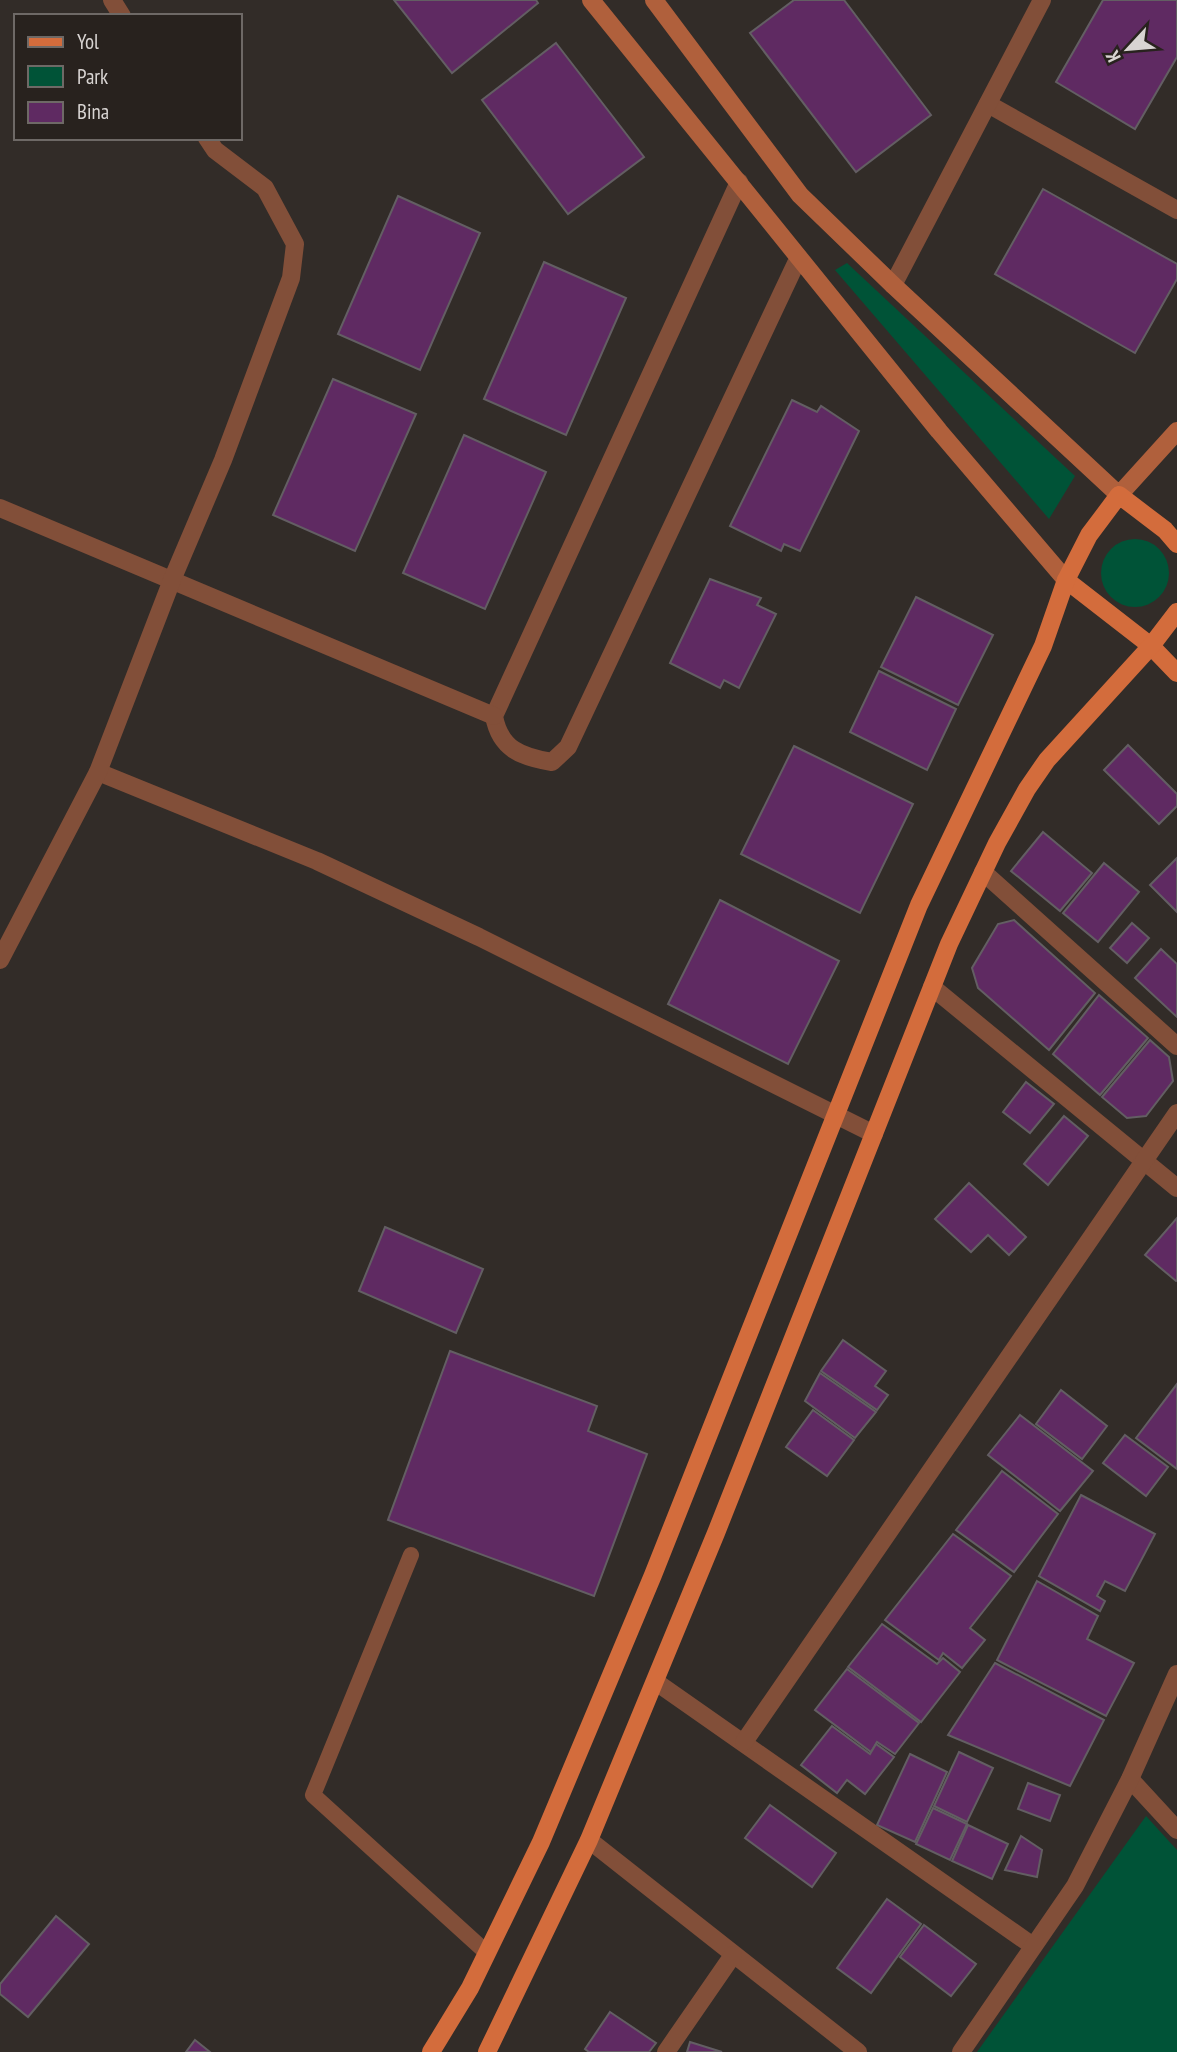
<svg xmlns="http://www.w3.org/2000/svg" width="1177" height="2052" font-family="'PT Sans Narrow',sans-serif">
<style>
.green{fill:#005337}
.building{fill:#5f2a62;stroke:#635e63;stroke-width:2}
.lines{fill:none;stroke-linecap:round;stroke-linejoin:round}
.lane{stroke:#824f39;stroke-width:16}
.street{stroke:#824f39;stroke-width:18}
.secondary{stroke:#b0603c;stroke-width:18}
.primary{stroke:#d36c3c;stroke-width:18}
</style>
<rect width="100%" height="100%" fill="#322c28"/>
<!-- green -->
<g class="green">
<path d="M847,263L1075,476L1049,519L835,270Z"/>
<circle cx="1135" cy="573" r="34"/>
<path d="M1146,1816L1177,1850V2052H977Z"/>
</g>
<!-- building -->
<g class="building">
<path d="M394,0H536L538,3L452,73Z"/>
<path d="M794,0H844L931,115L856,172L750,33Z"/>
<path d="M1103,0H1177V57L1135,129L1056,82Z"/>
<path d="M556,43L644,157L568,214L482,100Z"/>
<path d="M1043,189L1177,264V279L1135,353L995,274Z"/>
<path d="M398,196L480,233L420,370L338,334Z"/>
<path d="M544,262L626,298L566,435L484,399Z"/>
<path d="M333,379L416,414L355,551L273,515Z"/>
<path d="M792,400L817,412L821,406L859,431L800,551L784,544L781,551L730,526Z"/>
<path d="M464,435L546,472L485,609L403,573Z"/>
<path d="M710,579L761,598L757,605L776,614L739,688L724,680L720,688L670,663Z"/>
<path d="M916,597L993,635L958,705L881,667Z"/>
<path d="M879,671L956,709L927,770L850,732Z"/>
<path d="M1128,745L1177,794V806L1159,824L1104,770Z"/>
<path d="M794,746L913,804L860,913L741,854Z"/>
<path d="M1043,832L1092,873L1060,911L1011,871Z"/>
<path d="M1177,858V912L1150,885Z"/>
<path d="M1104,863L1139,892L1098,942L1063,913Z"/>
<path d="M720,900L839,961L788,1064L668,1004Z"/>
<path d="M1014,920L1095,993L1049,1050L978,988L972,968L998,924Z"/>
<path d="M1132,923L1149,938L1127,963L1110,948Z"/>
<path d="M1161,949L1177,964V1017L1135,978Z"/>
<path d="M1099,995L1148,1038L1100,1095L1053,1054Z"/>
<path d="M1150,1040L1169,1057L1173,1081L1146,1116L1127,1118L1102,1097Z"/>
<path d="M1026,1082L1054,1104L1030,1133L1003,1112Z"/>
<path d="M1064,1116L1088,1136L1048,1185L1024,1164Z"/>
<path d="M969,1183L1026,1237L1009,1255L988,1235L971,1252L935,1219Z"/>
<path d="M1177,1218V1280L1176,1281L1145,1255Z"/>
<path d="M385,1227L483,1269L456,1333L359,1291Z"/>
<path d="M843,1340L886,1371L875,1386L888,1395L877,1410L821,1371Z"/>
<path d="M450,1351L597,1406L588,1431L647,1454L594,1596L388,1520Z"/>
<path d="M820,1373L876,1412L855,1438L805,1401Z"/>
<path d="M1177,1384V1469L1136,1438Z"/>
<path d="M1061,1390L1107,1426L1082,1459L1036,1424Z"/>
<path d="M813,1410L854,1440L827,1476L786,1447Z"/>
<path d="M1020,1415L1093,1471L1060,1511L988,1455Z"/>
<path d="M1125,1435L1168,1467L1146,1496L1103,1463Z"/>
<path d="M1002,1471L1058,1514L1014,1572L956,1530Z"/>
<path d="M1081,1495L1155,1534L1125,1591L1105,1581L1097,1596L1105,1601L1100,1611L1039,1576Z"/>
<path d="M953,1534L1011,1576L970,1628L985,1640L962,1668L943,1653L939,1660L885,1620Z"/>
<path d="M1037,1581L1098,1616L1087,1639L1134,1663L1106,1716L997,1660Z"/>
<path d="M882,1624L937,1664L943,1658L960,1672L921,1722L848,1667Z"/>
<path d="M995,1663L1104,1720L1070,1786L948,1735Z"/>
<path d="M847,1669L919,1723L895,1754L877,1742L871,1752L815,1710Z"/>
<path d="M832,1726L870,1754L876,1744L894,1757L865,1794L847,1780L837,1793L801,1765Z"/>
<path d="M959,1752L993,1768L967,1822L934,1806Z"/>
<path d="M910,1754L947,1772L915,1842L877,1825Z"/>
<path d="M1028,1783L1060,1795L1050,1821L1018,1809Z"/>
<path d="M770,1805L836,1853L812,1887L745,1838Z"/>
<path d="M933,1808L967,1824L950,1860L916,1844Z"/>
<path d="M968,1825L1008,1844L992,1879L952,1861Z"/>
<path d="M1021,1836L1042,1850L1037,1877L1005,1870Z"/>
<path d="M887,1899L921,1924L871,1993L837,1968Z"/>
<path d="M56,1916L89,1944L28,2017L0,1994V1984Z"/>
<path d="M924,1925L976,1964L951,1996L900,1957Z"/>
<path d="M610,2012L656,2043L649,2052H589L585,2049Z"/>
<path d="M195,2040L210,2052H186Z"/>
<path d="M690,2042L722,2052H687Z"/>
</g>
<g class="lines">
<!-- lane -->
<path class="lane" d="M411,1555L313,1795L487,1953"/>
<!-- street -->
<g class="street">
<path d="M112,0L122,16"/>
<path d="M988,104L1177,210"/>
<path d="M739,182L494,716C500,749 521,757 552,762L568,747L798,259"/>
<path d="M893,285L1042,0"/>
<path d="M0,508L494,716"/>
<path d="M98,772L317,861L479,937L874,1134"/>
<path d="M983,872L1177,1046"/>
<path d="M0,960L98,772L172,580L223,460L291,278L295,244L265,188L215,150L207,138"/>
<path d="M932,987L1177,1188"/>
<path d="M656,1682L1033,1946"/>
<path d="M744,1742L1177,1113"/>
<path d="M1130,1779L1177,1830"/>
<path d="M589,1840L858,2052"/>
<path d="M666,2052L733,1955"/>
<path d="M961,2052L1075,1886L1130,1779L1177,1674"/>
</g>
<!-- secondary -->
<g class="secondary">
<path d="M591,0L939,431L1066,580"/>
<path d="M654,0L800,195L893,285L1119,495L1177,431"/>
</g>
<!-- primary -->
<g class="primary">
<path d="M1066,580L1151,646L1177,673"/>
<path d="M431,2052L470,1988L541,1842L653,1575L919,905L1043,646L1066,580L1089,535L1119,495L1165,530L1177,544"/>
<path d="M487,2052L589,1840L716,1533L949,944L997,843L1027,789L1047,760L1151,646L1177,612"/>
</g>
</g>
<!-- legend -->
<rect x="14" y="14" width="228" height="126" fill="#28221e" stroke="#6e6966" stroke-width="2"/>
<rect x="28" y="37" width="35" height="10" fill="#d36c3c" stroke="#6e6966" stroke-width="2"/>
<text x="77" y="49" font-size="21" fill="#d8d4d2">Yol</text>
<rect x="28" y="66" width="35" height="21" fill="#005337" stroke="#6e6966" stroke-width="2"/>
<text x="77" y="84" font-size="21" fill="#d8d4d2">Park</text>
<rect x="28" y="102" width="35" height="21" fill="#5f2a62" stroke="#6e6966" stroke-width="2"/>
<text x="77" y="119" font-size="21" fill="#d8d4d2">Bina</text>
<!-- north arrow -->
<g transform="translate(1128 49) rotate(244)" stroke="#28221e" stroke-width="5" paint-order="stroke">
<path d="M0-5L12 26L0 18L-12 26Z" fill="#d8d4d2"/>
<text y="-10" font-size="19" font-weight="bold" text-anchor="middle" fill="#d8d4d2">K</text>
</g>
</svg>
